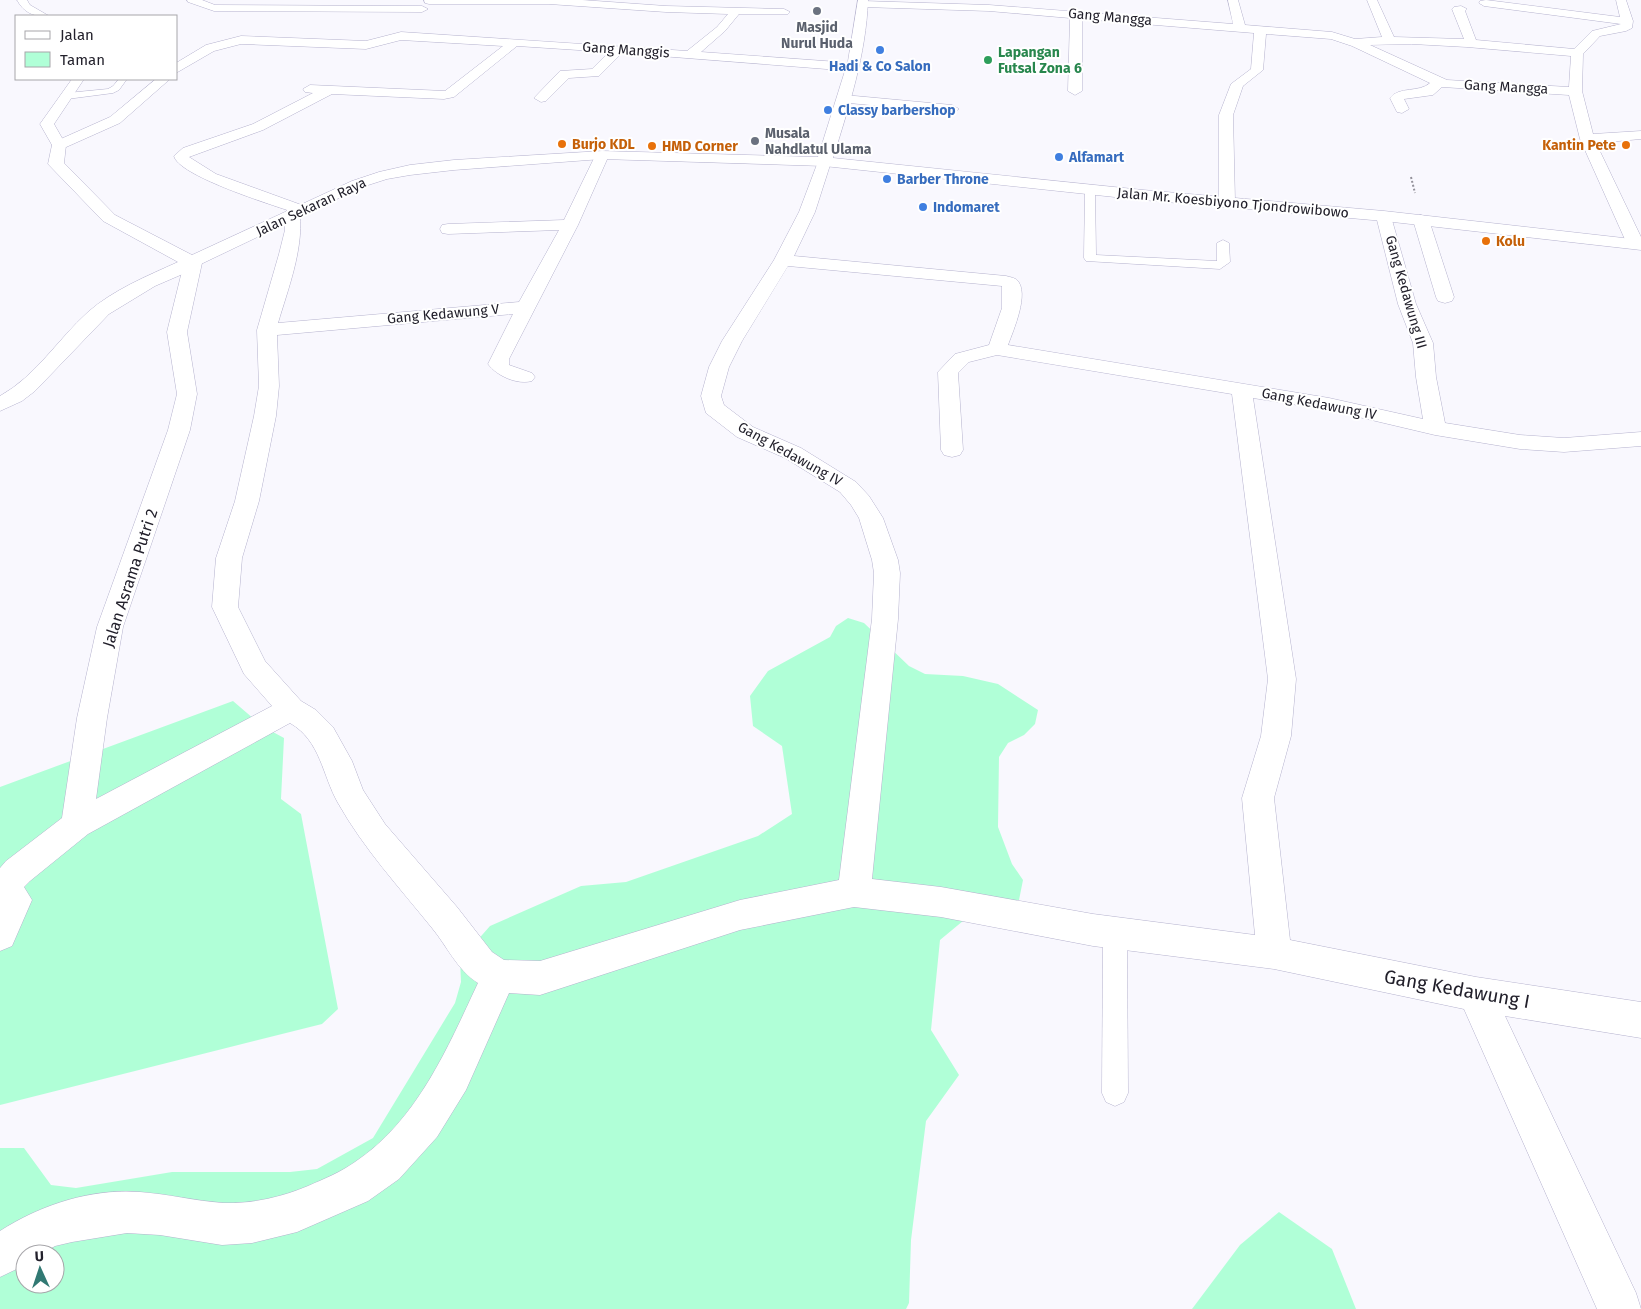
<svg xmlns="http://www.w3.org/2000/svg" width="1641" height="1309" font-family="'Fira Sans',sans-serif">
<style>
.green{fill:#b0ffd7;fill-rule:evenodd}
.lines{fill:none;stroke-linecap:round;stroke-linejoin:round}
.lane-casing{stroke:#b5b2ce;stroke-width:1}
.street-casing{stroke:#b5b2ce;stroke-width:1}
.secondary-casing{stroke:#b5b2ce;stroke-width:1}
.path{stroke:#93919a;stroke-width:2;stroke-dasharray:2 2;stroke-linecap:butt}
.lane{fill:#fff;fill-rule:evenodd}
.street{fill:#fff;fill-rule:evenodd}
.secondary{fill:#fff;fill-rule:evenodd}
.worship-dot{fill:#6b7280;stroke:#fff;stroke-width:2}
.shop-dot{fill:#3f7fe0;stroke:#fff;stroke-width:2}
.leisure-dot{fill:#2e9e5b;stroke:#fff;stroke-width:2}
.food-dot{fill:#e8710a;stroke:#fff;stroke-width:2}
.labels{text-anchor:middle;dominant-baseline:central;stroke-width:4;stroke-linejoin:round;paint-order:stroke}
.far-street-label{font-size:14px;fill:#22202b;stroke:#fff}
.far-worship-label{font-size:14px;font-weight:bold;fill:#5b616d;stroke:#fff}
.far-leisure-label{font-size:14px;font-weight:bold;fill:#27864d;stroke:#fff;text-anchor:start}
.far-shop-label{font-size:14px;font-weight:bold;fill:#366cbe;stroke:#fff;text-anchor:start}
.far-food-label{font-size:14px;font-weight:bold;fill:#c56008;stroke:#fff;text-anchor:start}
.street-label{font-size:16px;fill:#22202b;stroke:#fff}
.near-street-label{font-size:19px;fill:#22202b;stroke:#fff}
</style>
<rect width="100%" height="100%" fill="#f9f8fe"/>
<!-- green -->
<g class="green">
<path d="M848,618L864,623L909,666L925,674L963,676L998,684L1038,710L1035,724L1024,735L1008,743L999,757L998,827L1012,864L1023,880L1019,900L998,907L975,911L940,940L931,1030L959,1075L926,1121L911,1240L909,1303L906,1309H0V1148H24L51,1185L76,1188L172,1172H290L317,1169L373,1138L455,1003L461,982L460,960L490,926L581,886L626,882L758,836L792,814L782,746L753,726L750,696L768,671L830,637L836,626ZM25,1254H55V1284H25Z"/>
<path d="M233,701L262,726L284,738L281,799L301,814L338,1009L322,1024L0,1105V787Z"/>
<path d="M1279,1212L1332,1249L1356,1309H1192L1240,1245Z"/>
</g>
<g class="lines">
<!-- lane casing -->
<g class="lane-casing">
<g id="lane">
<path d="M119,79H127L119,90L113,93L67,99L62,96L67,93L108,89L113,86Z"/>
<path d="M1090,187L1095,190L1096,255L1217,261V243L1223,240L1229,243L1230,262L1220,269L1086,261L1084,258L1085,190Z"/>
<path d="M1115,922L1123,925L1127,933L1128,1093L1124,1102L1115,1106L1106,1102L1102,1093L1103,933L1107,925Z"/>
</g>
</g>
<!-- street casing -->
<g class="street-casing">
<g id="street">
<path d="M187,0H202L215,5L422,6L428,9L422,12L214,11L188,2Z"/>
<path d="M424,0H582L666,6L784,9L790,12L788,14H739L725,31L701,52L852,63L858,67L852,71L622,53L599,76L569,78L546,101L541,102L534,98L560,71L592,69L609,52L517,46L454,97L444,99L332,94L263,130L189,157L216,174L307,207L309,210L307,213L300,215C303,251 288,289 278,323L519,302L559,230L448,234L442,233L440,229L442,225L448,224L564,220L597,152H607L609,155L578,225L509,359V365L532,373L535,377L532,381C517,385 497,376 488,364L513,314L277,335L279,386L276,416L259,501L242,558L238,607L265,661L301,701L316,710L333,727L352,761L363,790L385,824L457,907L492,952L504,960L540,961L740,900L839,880L872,619L874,573L872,560L859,518L851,505L840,492L785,458L737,437L706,413L701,396L709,367L722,341L774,260L799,212L819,159H829L831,162L815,212L794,256L1006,276C1010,277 1015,278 1017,280C1030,293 1013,331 1008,345L1329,398L1423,419L1416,377L1413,343L1398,304L1376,216L1378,213H1390L1416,304L1433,343L1436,377L1445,423L1520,435L1564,438L1641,432V446L1564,452L1520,449L1435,435L1329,410L1253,398L1296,679L1291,736L1274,798L1290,940L1476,977L1641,1002V1038L1505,1016L1636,1293L1641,1309H1597L1464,1009L1274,969L1093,946L941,917L854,907L740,930L540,995L509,993L466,1090L437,1137L399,1179L368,1201L297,1232L252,1243L222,1245L160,1235L127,1233L72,1242L55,1246L41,1254H25V1265L0,1277V1231C40,1205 92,1188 140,1192C168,1194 195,1201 223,1203C252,1204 282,1197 308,1186C324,1179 341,1172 355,1162C417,1121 448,1047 478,983C457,970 447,946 432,928C399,887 364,849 338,803C322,775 321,741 290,723L88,834L30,881L24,887L32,900L12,946L0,951V868L6,861L62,818L77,718L97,627L168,430L177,394L167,332L184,263L187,259L193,258L199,259L202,263L187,332L197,394L190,430L123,627L107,718L96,799L272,706L244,674L212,607L216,558L235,501L254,416L259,386L257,330L279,254L285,230L284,214L287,210C266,203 178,175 174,156L183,148L253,124L313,93L305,92L303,89L310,85L445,91L503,46L401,40L366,49L241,44L214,51L176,73V63L206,45L241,36L366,41L401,32L687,51L717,27L728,14L666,12L549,4H429L425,3ZM788,266L1002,286V308L989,345L955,354L938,372L941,450L944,455L952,457L960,455L963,450L958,373L969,362L997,355L1232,394L1268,679L1261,736L1242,798L1255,935L1093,914L941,887L872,879L898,619L900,573L898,560L883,518L869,496L856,482L801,448L753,427L724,405L721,396L729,367L742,341Z"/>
<path d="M1228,0H1238L1245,25L1332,32L1355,39L1382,37L1367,0H1377L1394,37L1464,39L1452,9L1454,7L1461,6L1467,9L1465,11L1476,40L1574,49L1592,31L1621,24L1484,6L1479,3L1480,1L1486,0L1620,17L1616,0H1626L1633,21L1632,28L1626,31L1600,36L1583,54L1582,91L1593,134L1641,131V139L1596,143L1641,237V248H1630L1627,244L1580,139L1569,95L1442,87L1433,95L1404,99L1409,109L1402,113L1397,112L1390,98C1399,86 1419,93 1430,83L1352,46L1331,39L1266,34L1263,70L1243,86L1233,115L1235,202L1233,205H1221L1219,202V115L1231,84L1251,69L1254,33L1082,19V91L1075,95L1068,91L1070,18L989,11L863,7L858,4L863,1L989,5L1233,24ZM1412,44L1467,47L1571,56L1569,87L1447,80L1370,45Z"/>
<path d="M156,79H170L120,123L64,148H54L52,145L54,142L110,117Z"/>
<path d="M844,95L952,105L959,109L952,113L839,102L837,99L839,96Z"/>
<path d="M1421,215L1427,217L1429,220L1454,297L1452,301L1445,303L1438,301L1436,297L1413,220L1415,217Z"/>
</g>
</g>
<!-- secondary casing -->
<g class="secondary-casing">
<g id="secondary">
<path d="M17,0H27L30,5L49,16C34,17 24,13 17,0Z"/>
<path d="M858,0H868C866,55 849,106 833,158L1143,190L1384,211L1641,240V250L1384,221L1143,200L824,166L602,159L454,170L410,175L387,179L362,187L201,264L199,267L155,286L109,314L35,391L22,401L0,411V396C36,376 58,339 88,312C113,290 147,276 178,262L103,221L48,164L52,145L40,124L72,79H84L54,124L66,145L64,163L115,215L192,255L352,181L379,172L410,165L454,160L602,151L818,157L848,61Z"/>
</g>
</g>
<!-- path -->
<path class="path" d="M1411,177L1415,193"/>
<!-- lane -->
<use href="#lane" class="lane"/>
<!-- street -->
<use href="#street" class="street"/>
<!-- secondary -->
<use href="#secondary" class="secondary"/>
</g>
<!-- markers -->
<g class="worship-dot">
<circle cx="817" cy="11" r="5"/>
<circle cx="755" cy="141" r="5"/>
</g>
<g class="shop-dot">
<circle cx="880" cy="50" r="5"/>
<circle cx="828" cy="110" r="5"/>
<circle cx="1059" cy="157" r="5"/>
<circle cx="887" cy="179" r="5"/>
<circle cx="923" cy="207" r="5"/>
</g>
<circle class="leisure-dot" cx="988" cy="60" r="5"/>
<g class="food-dot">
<circle cx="562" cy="144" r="5"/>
<circle cx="1626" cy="145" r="5"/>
<circle cx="652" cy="146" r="5"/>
<circle cx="1486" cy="241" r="5"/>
</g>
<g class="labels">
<!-- far-street labels -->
<g class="far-street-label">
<text transform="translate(1110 17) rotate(5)">Gang Mangga</text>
<text transform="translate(626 50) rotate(4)">Gang Manggis</text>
<text transform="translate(1506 87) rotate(3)">Gang Mangga</text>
<text transform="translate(1233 203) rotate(5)">Jalan Mr. Koesbiyono Tjondrowibowo</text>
<text transform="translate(311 207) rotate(-25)">Jalan Sekaran Raya</text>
<text transform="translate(1406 292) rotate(74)">Gang Kedawung III</text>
<text transform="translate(443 314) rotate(-5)">Gang Kedawung V</text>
<text transform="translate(1319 404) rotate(11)">Gang Kedawung IV</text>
<text transform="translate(790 454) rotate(29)">Gang Kedawung IV</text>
</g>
<!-- far-worship labels -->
<g class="far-worship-label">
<text x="817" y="27">Masjid<tspan x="817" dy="16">Nurul Huda</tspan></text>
<text x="765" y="133" text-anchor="start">Musala<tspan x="765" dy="16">Nahdlatul Ulama</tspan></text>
</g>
<!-- far-leisure labels -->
<g class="far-leisure-label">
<text x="998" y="52">Lapangan<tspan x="998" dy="16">Futsal Zona 6</tspan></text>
</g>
<!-- far-shop labels -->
<g class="far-shop-label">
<text x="880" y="66" text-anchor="middle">Hadi &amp; Co Salon</text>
<text x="838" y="110">Classy barbershop</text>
<text x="1069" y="157">Alfamart</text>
<text x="897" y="179">Barber Throne</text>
<text x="933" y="207">Indomaret</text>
</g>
<!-- far-food labels -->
<g class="far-food-label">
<text x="572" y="144">Burjo KDL</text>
<text x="1616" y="145" text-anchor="end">Kantin Pete</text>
<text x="662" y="146">HMD Corner</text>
<text x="1496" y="241">Kolu</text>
</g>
<!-- street labels -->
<g class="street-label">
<text transform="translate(130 578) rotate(-72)">Jalan Asrama Putri 2</text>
</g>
<!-- near-street labels -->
<g class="near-street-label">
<text transform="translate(1457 989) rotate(10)">Gang Kedawung I</text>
</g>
</g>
<!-- legend -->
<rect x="15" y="15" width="162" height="65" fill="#ffffff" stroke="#a7a6aa"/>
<rect x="25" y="31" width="25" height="8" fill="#ffffff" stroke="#a7a6aa"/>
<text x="60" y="40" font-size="15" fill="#22202b">Jalan</text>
<rect x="25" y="52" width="25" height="15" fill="#b0ffd7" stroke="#a7a6aa"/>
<text x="60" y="65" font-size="15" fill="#22202b">Taman</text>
<!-- north arrow -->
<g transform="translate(40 1269) rotate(357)"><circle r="24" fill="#ffffff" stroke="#a7a6aa"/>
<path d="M0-4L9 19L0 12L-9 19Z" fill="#317973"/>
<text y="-8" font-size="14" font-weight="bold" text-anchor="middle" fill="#22202b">U</text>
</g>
</svg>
